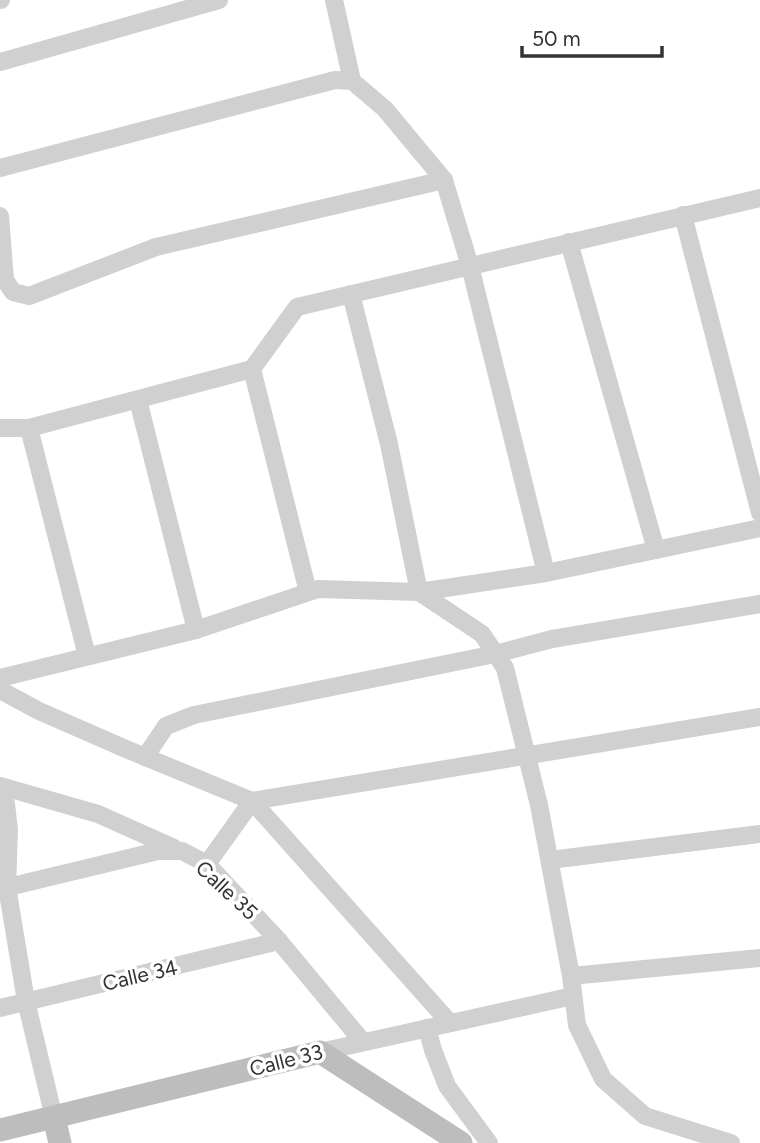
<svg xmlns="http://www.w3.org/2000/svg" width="760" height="1143" font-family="Figtree,sans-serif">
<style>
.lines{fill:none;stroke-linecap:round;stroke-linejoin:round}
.street{stroke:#d0d0d0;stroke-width:18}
.secondary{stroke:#bdbdbd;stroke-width:23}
.labels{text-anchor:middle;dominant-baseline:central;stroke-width:7;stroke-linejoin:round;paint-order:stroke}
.street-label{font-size:21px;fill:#333;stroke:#fff}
</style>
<rect width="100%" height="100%" fill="#fff"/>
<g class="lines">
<!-- street -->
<g class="street">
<path d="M0,0H1"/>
<path d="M334,0L352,81"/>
<path d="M0,62L219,0"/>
<path d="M0,168L335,80L352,81L385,109L444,180L470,266L546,573"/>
<path d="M683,215L760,513"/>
<path d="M0,216L5,280L13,292L29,296L156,247L444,180"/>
<path d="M569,242L656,550"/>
<path d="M351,294L389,444L419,592L482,634L505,668L539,805L571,976L577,1025L603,1079L645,1116L731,1143"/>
<path d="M252,369L308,592"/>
<path d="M138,400L196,630"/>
<path d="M0,428H29L252,369L297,307L760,198"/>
<path d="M29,428L87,656"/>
<path d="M0,678L196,630L318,589L419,592L546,573L760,528"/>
<path d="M0,690L39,711L126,749L252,801L450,1023"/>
<path d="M145,757L166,726L194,715L495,654L552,639L760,604"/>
<path d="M0,786L98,814L174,848"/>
<path d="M0,793L6,804L9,830L7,887L26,1001L54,1118"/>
<path d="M550,860L760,834"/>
<path d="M207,864L252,801L760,717"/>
<path d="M0,889L158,851H182L207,864L279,941L363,1042"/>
<path d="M571,976L760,958"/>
<path d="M0,1008L279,941"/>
<path d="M427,1028L433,1050L447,1086L489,1143"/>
<path d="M320,1052L573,996"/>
</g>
<!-- secondary -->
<g class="secondary">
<path d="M54,1118L60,1143"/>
<path d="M0,1130L320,1052L461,1143"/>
</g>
</g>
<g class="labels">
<!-- street labels -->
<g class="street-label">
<text transform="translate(227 890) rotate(43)">Calle 35</text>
<text transform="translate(140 975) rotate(-13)">Calle 34</text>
<text transform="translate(286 1060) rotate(-14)">Calle 33</text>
</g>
</g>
<!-- scale -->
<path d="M522 46v10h140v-10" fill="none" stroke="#333333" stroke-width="3.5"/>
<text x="532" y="46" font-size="21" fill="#333333" stroke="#ffffff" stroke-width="5" paint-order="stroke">50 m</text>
</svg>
